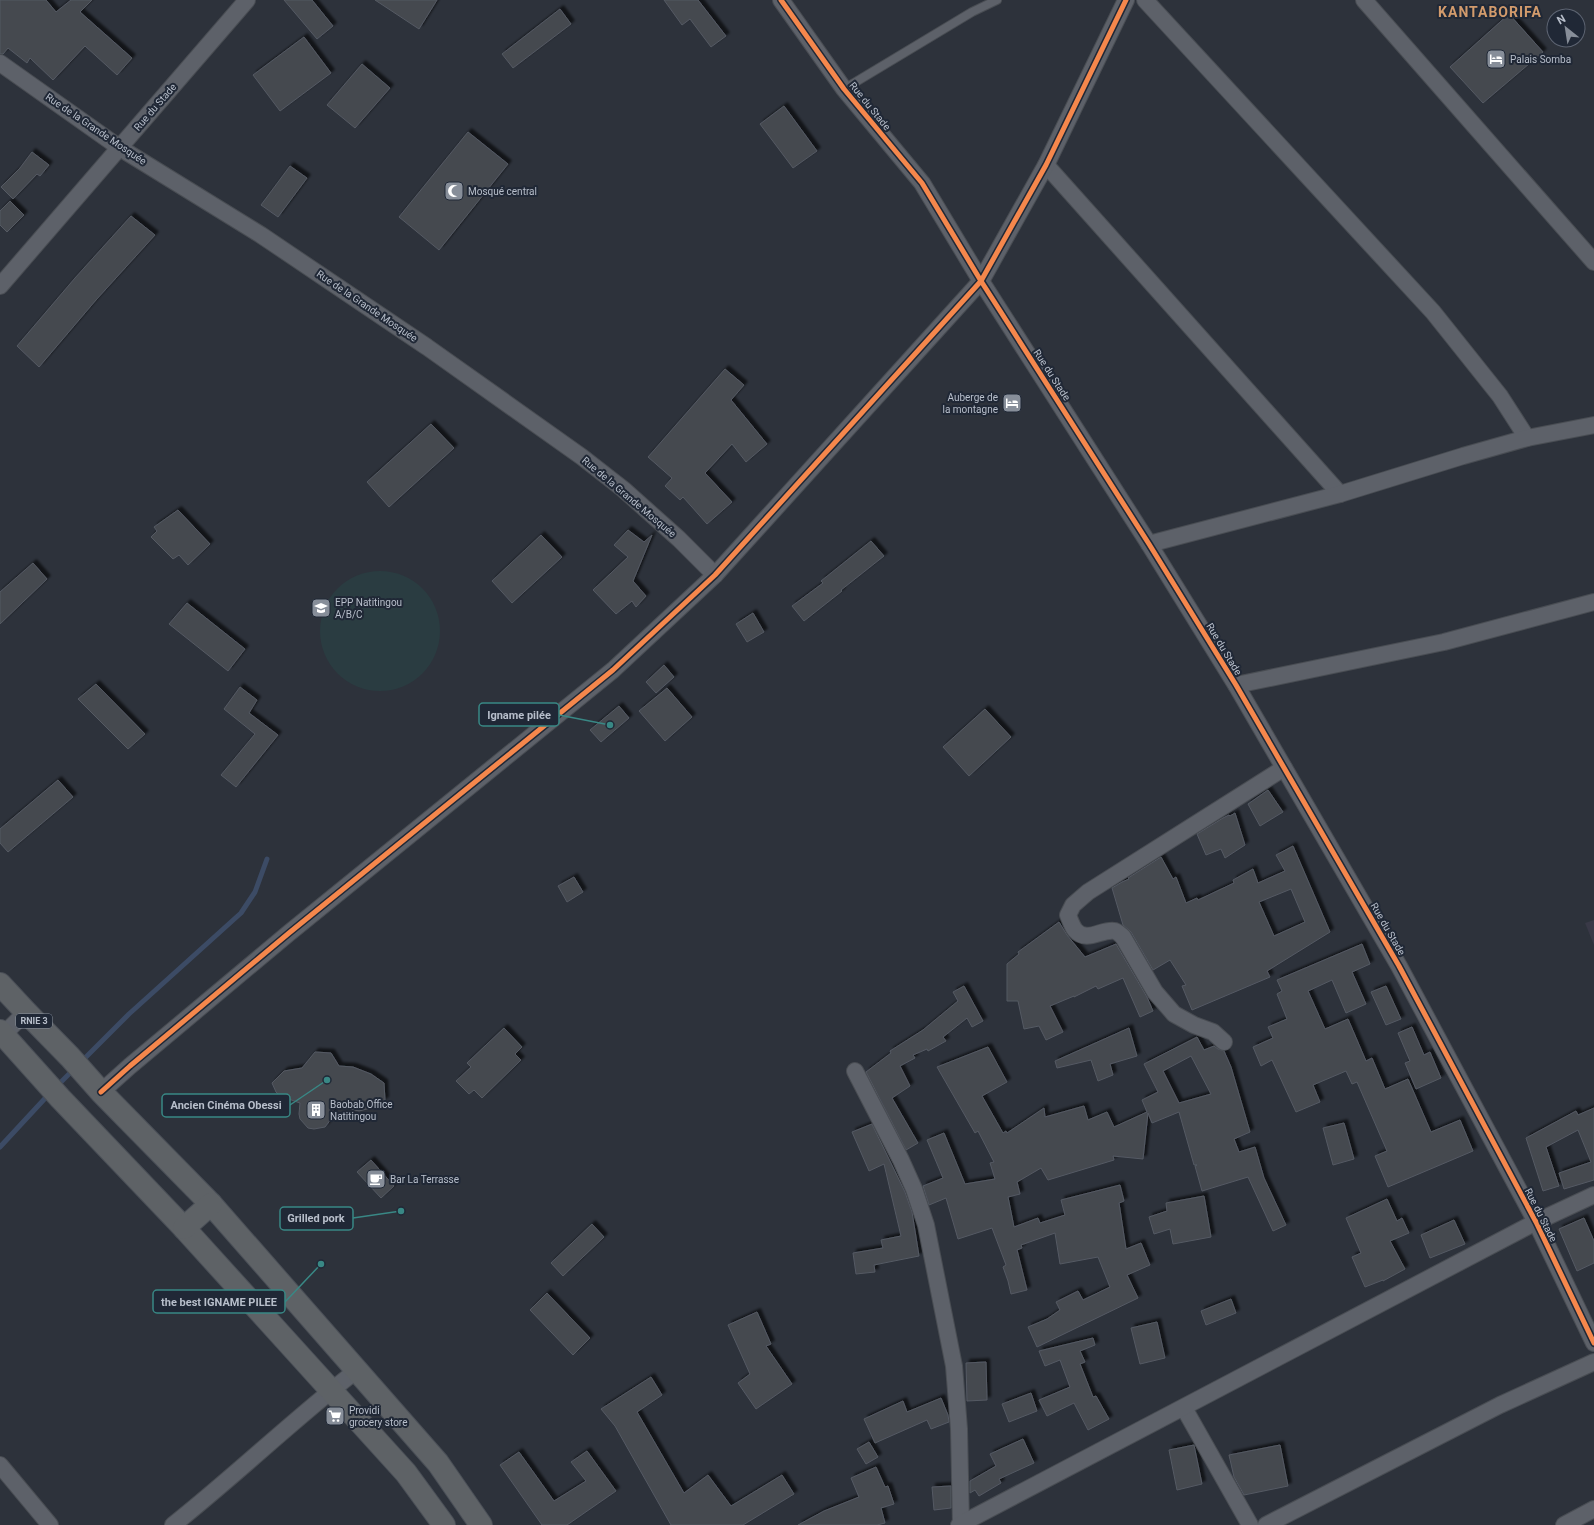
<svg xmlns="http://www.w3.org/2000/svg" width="1594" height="1525" font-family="Roboto,sans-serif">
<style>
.medical{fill:#393947}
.green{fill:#2a3c41}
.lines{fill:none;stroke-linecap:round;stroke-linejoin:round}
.stream{stroke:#3c4b65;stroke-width:5}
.building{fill:#444850;stroke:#555a63;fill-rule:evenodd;filter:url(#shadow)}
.service-casing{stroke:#494d53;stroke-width:10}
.minor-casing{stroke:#494d53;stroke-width:18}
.trunk-casing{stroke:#4a4f57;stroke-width:24}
.service{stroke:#5d6169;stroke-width:8}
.minor{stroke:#5d6169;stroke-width:16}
.trunk{stroke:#5e6266;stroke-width:22}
.cycleway-casing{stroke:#202836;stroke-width:8}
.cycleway{stroke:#f5874c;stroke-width:5}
.labels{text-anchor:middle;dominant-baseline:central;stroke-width:4;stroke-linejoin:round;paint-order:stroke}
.shield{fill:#202836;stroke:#8a929e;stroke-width:1}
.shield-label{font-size:9px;font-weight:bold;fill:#b8bfcb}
.poi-label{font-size:10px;fill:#b8bfcb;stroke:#202836;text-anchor:start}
.street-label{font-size:10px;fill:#b8bfcb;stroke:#202836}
.district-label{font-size:14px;font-weight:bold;letter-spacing:1px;fill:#d29b6c;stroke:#202836}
.leader{fill:none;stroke:#398885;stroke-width:1.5}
.callout-dot{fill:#398885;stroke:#202836;stroke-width:1.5}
.callout{fill:#202836;stroke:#398885;stroke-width:1.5}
.callout-label{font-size:11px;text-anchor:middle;font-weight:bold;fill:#b8bfcb}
</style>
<defs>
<filter id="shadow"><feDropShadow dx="3.5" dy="-3.5" stdDeviation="1" flood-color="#0009"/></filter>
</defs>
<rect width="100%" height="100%" fill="#2d323b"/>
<!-- medical -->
<path class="medical" d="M1594,920V945L1585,923Z"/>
<!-- green -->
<circle class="green" cx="380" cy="631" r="60"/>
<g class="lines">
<!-- stream -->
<g class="stream">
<path d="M81,1062L129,1014L241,913L255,892L267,859"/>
<path d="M57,1086L74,1069"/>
<path d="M0,1147L50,1093"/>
</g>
</g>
<!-- building -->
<g class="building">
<path d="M0,0H46L56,12L71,0H92L80,12L132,58L117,75L85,46L53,80L30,58L27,63L8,48L3,54H0Z"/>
<path d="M284,0H312L333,26L317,39Z"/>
<path d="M375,0H437L419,29Z"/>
<path d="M664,0H698L726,36L711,47L690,19L682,25Z"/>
<path d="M560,9L571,24L513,68L502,54Z"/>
<path d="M1509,14L1543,52L1483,103L1450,67Z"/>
<path d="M304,37L331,73L280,111L253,75Z"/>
<path d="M362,64L390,88L355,128L327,105Z"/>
<path d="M784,106L817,151L793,168L760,124Z"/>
<path d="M468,132L508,164L439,250L399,217Z"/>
<path d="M32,152L49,165L40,176L37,174L13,199L1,187L20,168Z"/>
<path d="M290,166L307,178L278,217L261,205Z"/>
<path d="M10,201L24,215L7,232L0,225V211Z"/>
<path d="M131,216L155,235L96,300L39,367L17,346L75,278Z"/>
<path d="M725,369L744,385L731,400L767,444L746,462L732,444L705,473L732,502L707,524L683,497L680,500L665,486L672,478L648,457Z"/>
<path d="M431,424L454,448L389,507L367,482Z"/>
<path d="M178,510L210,544L188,565L179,555L173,559L151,537L157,531L154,527Z"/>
<path d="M628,530L644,542L652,535L633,581L646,596L636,607L632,601L616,614L593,590L628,557L614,545Z"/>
<path d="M541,535L562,557L512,603L492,581Z"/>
<path d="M871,541L884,556L841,590L842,591L804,621L792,606L823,583L821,581Z"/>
<path d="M33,563L47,579L0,624V592Z"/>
<path d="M187,603L245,649L228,671L169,624Z"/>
<path d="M753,613L764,632L747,642L736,624Z"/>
<path d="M664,665L674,677L656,693L646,682Z"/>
<path d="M96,684L145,734L128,749L78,699Z"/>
<path d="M240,687L257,700L249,713L278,735L236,787L221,775L255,734L224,709Z"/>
<path d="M667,688L692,717L665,741L639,711Z"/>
<path d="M619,706L629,718L601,742L590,730Z"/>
<path d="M985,709L1011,737L969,776L943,747Z"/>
<path d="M58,780L73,797L8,852L0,843V829Z"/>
<path d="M1268,790L1283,812L1260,826L1248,804Z"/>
<path d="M1235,813L1245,845L1225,858L1221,849L1206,855L1197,834L1223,818L1229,815L1230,816Z"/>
<path d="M1293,846L1330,932L1267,971L1270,977L1192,1010L1182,986L1186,985L1170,960L1153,970L1131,932L1123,925L1112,888L1122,882L1129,879L1128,878L1161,857L1173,879L1176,877L1186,903L1197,898L1198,900L1234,883L1233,880L1253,869L1258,883L1285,871L1276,855ZM1291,889L1305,922L1274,936L1259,902Z"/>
<path d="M574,877L583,892L567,902L558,886Z"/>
<path d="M1059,922L1067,935L1085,957L1116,944L1147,997L1153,1011L1140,1017L1123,978L1098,989L1096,986L1074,997V996L1050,1006L1063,1032L1046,1040L1039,1026L1024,1029L1018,1001H1007V964L1019,954L1018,952Z"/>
<path d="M1362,944L1370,964L1352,972L1366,1004L1346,1013L1332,980L1308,991L1325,1029L1348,1019L1366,1061L1372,1058L1385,1089L1408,1079L1431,1132L1460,1120L1473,1151L1388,1187L1375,1156L1387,1151L1357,1082L1352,1084L1346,1071L1313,1085L1320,1102L1296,1112L1272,1060L1261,1066L1253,1047L1273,1038L1268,1027L1287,1019L1277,994L1282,991L1277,980Z"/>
<path d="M964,986L983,1021L972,1027L967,1018L943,1037L946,1041L928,1051L927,1049L913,1055L915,1058L900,1066L910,1086L892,1098L918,1143L906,1150L866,1072L891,1053L890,1051L923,1030L958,1001L953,992Z"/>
<path d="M1386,986L1401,1019L1386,1025L1371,992Z"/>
<path d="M1412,1027L1424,1055L1430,1052L1441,1078L1416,1089L1405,1063L1410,1061L1398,1033Z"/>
<path d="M504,1028L522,1047L515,1054L521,1060L482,1098L474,1090L469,1094L456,1081L471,1067L467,1063Z"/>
<path d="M1129,1028L1137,1056L1110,1064L1113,1075L1098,1081L1091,1060L1057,1068L1055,1061Z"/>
<path d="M1197,1037L1204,1050L1214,1046L1218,1049L1224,1051L1231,1067L1250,1132L1234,1139L1239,1152L1255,1147L1264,1178L1286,1225L1273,1231L1248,1177L1202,1191L1195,1166L1197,1165H1194L1179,1112L1152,1123L1148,1113L1143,1159L1113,1156L1114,1160L1048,1180L1041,1168L1017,1182L1020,1194L1008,1197L1014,1227L1038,1218L1040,1223L1065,1215L1061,1200L1120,1185L1124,1201L1119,1203L1126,1249L1141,1243L1150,1265L1127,1275L1138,1298L1037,1347L1028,1327L1047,1319L1060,1310L1056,1302L1078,1291L1083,1300L1110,1287L1098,1257L1060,1264L1055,1233L1021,1245L1022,1248L1017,1250L1027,1290L1011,1294L1008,1281L1003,1267L1006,1265L992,1228L958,1239L946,1198L929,1205L923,1186L943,1178L927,1140L944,1133L965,1184L995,1179L990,1163L994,1162L978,1131L975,1133L937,1067L988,1047L1007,1082L982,1096L1003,1133L1006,1131L1007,1133L1044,1108L1045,1117L1084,1106L1088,1120L1107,1112L1114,1127L1147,1112L1142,1100L1158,1092L1144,1064ZM1191,1056L1211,1094L1179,1103L1163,1071Z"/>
<path d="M315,1052L331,1053L339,1066L353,1067L371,1074L384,1083L385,1100L375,1107L359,1111L351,1109L333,1108L332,1118L325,1127L314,1129L308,1128L300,1119L299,1114L300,1103L280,1096L276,1092L272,1083L284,1071L302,1068Z"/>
<path d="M1594,1108V1180L1564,1189L1559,1173L1591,1162L1578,1130L1546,1147L1559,1186L1543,1191L1526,1138L1576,1111L1578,1115Z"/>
<path d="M1344,1123L1354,1159L1333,1165L1323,1128Z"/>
<path d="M872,1124L905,1192L912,1212L919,1256L874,1265L875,1272L856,1274L853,1253L883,1248L881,1240L901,1236L884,1164L869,1171L852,1132Z"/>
<path d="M371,1160L394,1186L381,1198L357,1172Z"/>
<path d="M1204,1196L1211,1237L1173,1244L1170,1229L1154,1234L1149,1217L1167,1211L1166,1203Z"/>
<path d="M1387,1199L1397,1221L1402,1218L1409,1233L1390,1241L1405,1269L1383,1281V1280L1365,1287L1352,1257L1361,1253L1346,1218Z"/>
<path d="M1584,1218L1594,1241V1263L1577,1271L1559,1229Z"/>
<path d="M1454,1220L1465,1244L1430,1258L1421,1235Z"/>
<path d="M592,1224L604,1237L563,1276L551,1263Z"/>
<path d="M547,1293L590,1338L573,1355L530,1310Z"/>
<path d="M1231,1299L1236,1313L1206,1325L1201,1311Z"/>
<path d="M757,1312L771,1344L766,1346L792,1384L756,1409L738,1383L750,1374L728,1325Z"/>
<path d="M1157,1322L1165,1358L1140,1364L1131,1328Z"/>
<path d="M1093,1338L1095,1345L1080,1351L1085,1362L1080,1364L1093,1397L1096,1396L1109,1419L1088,1430L1074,1403L1047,1416L1039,1400L1070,1387L1060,1360L1045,1366L1039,1351Z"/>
<path d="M986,1362L987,1400L967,1401L966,1363Z"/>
<path d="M651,1377L662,1395L637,1412L684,1493L708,1475L731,1506L782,1475L794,1494L743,1525H671L615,1426L601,1409Z"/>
<path d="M1031,1393L1037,1411L1009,1422L1002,1404Z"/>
<path d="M941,1398L948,1415L949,1422L931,1429L927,1420L875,1443L864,1419L903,1401L907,1412Z"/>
<path d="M1023,1439L1034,1463L999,1479L1001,1483L979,1496L975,1490L970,1493V1481L996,1466L990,1454Z"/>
<path d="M869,1442L878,1457L866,1464L857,1449Z"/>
<path d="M1194,1445L1202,1484L1177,1490L1169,1450Z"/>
<path d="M1280,1445L1288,1486L1244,1495L1234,1477L1229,1455Z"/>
<path d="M587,1451L616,1491L567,1525H542L500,1465L519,1452L554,1501L586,1481L571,1462Z"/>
<path d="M876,1467L885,1487L888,1486L894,1504L881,1508L885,1523L877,1525H798L824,1511L859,1497L851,1478Z"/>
<path d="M951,1486V1508L934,1510L932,1487Z"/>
</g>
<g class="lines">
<!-- service casing -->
<g class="service-casing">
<path id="service" d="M844,89L972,12L997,0"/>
</g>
<!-- minor casing -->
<g class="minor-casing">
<g id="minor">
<path d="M781,0L844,89L922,183L981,281L1149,544L1236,685L1399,966L1536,1222L1594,1343"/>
<path d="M1145,0L1433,312L1500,396L1527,438"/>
<path d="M1364,0L1594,262"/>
<path d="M0,63L120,148L261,235L427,347L582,457L623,489L679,539L715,575"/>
<path d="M1046,165L1340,494"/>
<path d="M0,286L247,0"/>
<path d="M1149,544L1340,494L1463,456L1527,438L1594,425"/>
<path d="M1236,685L1444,642L1594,602"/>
<path d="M0,1038L26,1012"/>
<path d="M1224,1042L1213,1032L1194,1025L1174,1014L1155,992L1123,937C1121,935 1118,932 1115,931C1102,928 1087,944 1075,930C1072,926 1070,920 1068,915L1073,905L1088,892L1284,768"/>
<path d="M855,1071L901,1160L914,1189L926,1225L954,1366L959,1429L961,1525"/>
<path d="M101,1092L130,1066L289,933L613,670L715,575L981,281L1046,165L1126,0"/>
<path d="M1184,1408L1250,1525"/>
<path d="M0,1465L50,1525"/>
<path d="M173,1525C236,1475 294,1419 357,1370"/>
<path d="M959,1525L1536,1222L1594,1195"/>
<path d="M1266,1525L1500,1405L1594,1362"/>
<path d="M1564,1525L1594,1509"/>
</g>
</g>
<!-- trunk casing -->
<g class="trunk-casing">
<g id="trunk">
<path d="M0,984L26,1012L70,1057L101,1092L211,1204L438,1463L481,1525"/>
<path d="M0,1031L60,1098L184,1228L406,1473L444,1525"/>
<path d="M184,1228L211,1204"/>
</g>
</g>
<!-- service -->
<use href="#service" class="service"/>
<!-- minor -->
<use href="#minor" class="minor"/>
<!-- trunk -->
<use href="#trunk" class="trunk"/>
<!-- cycleway casing -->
<g class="cycleway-casing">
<g id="cycleway">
<path d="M781,0L844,89L922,183L981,281L1149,544L1236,685L1399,966L1536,1222L1594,1343"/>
<path d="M101,1092L130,1066L289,933L613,670L715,575L981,281L1046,165L1126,0"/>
</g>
</g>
<!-- cycleway -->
<use href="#cycleway" class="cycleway"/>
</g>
<!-- icons -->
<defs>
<g id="hotel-square" transform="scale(1)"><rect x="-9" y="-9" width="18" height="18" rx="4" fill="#878e99" stroke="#202836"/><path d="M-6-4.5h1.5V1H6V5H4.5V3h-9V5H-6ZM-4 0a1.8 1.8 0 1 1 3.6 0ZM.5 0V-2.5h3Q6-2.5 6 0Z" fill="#fff"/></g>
<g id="mosque-square" transform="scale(1)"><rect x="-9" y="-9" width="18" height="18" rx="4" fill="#878e99" stroke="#202836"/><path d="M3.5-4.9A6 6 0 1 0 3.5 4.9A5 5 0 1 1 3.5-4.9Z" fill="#fff"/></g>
<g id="school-square" transform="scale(1)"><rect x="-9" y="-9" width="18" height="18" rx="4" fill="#878e99" stroke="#202836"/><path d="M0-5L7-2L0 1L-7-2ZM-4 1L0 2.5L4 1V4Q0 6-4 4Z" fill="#fff"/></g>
<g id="building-square" transform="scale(1)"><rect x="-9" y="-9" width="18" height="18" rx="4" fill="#878e99" stroke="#202836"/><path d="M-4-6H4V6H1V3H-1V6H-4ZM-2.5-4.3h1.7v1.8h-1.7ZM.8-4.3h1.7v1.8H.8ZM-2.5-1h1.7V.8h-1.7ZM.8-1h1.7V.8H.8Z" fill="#fff"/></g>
<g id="cafe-square" transform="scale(1)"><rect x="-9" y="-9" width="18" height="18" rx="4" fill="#878e99" stroke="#202836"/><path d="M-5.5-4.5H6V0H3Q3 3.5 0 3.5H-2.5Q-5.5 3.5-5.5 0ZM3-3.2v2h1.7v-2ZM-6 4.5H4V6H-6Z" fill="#fff"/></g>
<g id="supermarket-square" transform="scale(1)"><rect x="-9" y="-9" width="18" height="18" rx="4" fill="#878e99" stroke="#202836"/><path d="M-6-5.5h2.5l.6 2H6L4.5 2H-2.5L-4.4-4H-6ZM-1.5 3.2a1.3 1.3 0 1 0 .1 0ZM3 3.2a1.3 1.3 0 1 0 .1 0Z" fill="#fff"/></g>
</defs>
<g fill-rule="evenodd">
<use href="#hotel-square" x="1496" y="59"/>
<use href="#mosque-square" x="454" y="191"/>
<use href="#hotel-square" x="1012" y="403"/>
<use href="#school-square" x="321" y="608"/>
<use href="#building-square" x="316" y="1110"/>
<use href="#cafe-square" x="376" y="1179"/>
<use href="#supermarket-square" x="335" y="1416"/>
</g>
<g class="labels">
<!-- shield labels -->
<rect class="shield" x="16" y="1014" width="36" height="14" rx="3"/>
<g class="shield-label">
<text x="34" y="1021">RNIE 3</text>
</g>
<!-- poi labels -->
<g class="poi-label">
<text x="1510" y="59">Palais Somba</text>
<text x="468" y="191">Mosqué central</text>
<text x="998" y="397" text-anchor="end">Auberge de<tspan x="998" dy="12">la montagne</tspan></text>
<text x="335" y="602">EPP Natitingou<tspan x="335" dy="12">A/B/C</tspan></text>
<text x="330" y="1104">Baobab Office<tspan x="330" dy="12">Natitingou</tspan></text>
<text x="390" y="1179">Bar La Terrasse</text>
<text x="349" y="1410">Providi<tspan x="349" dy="12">grocery store</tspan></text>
</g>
<!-- street labels -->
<g class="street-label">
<text transform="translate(870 106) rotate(51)">Rue du Stade</text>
<text transform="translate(155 107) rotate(-49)">Rue du Stade</text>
<text transform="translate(96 129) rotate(34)">Rue de la Grande Mosquée</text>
<text transform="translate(367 306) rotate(34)">Rue de la Grande Mosquée</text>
<text transform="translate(1052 375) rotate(57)">Rue du Stade</text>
<text transform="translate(629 497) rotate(40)">Rue de la Grande Mosquée</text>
<text transform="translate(1224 649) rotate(59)">Rue du Stade</text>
<text transform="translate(1388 929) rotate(60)">Rue du Stade</text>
<text transform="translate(1541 1215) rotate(63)">Rue du Stade</text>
</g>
<!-- district labels -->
<g class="district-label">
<text x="1490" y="12">KANTABORIFA</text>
</g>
</g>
<!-- callouts -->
<path class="leader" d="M610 725L559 715M327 1080L290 1105M401 1211L353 1218M321 1264L285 1302"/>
<g class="callout-dot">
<circle cx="610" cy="725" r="4"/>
<circle cx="327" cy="1080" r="4"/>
<circle cx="401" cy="1211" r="4"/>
<circle cx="321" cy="1264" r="4"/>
</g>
<g class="callout">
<rect x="479" y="703" width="80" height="23" rx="4"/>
<rect x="162" y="1094" width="128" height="23" rx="4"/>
<rect x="280" y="1207" width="73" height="23" rx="4"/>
<rect x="153" y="1290" width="132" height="23" rx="4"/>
</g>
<g class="callout-label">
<text x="519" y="719">Igname pilée</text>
<text x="226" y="1109">Ancien Cinéma Obessi</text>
<text x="316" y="1222">Grilled pork</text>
<text x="219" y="1306">the best IGNAME PILEE</text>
</g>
<!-- north arrow -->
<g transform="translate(1566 28) rotate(330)"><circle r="19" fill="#202836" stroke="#5d6472"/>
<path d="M0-3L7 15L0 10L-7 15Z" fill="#878e99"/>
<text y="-6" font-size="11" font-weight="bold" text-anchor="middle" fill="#b8bfcb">N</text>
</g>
</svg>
